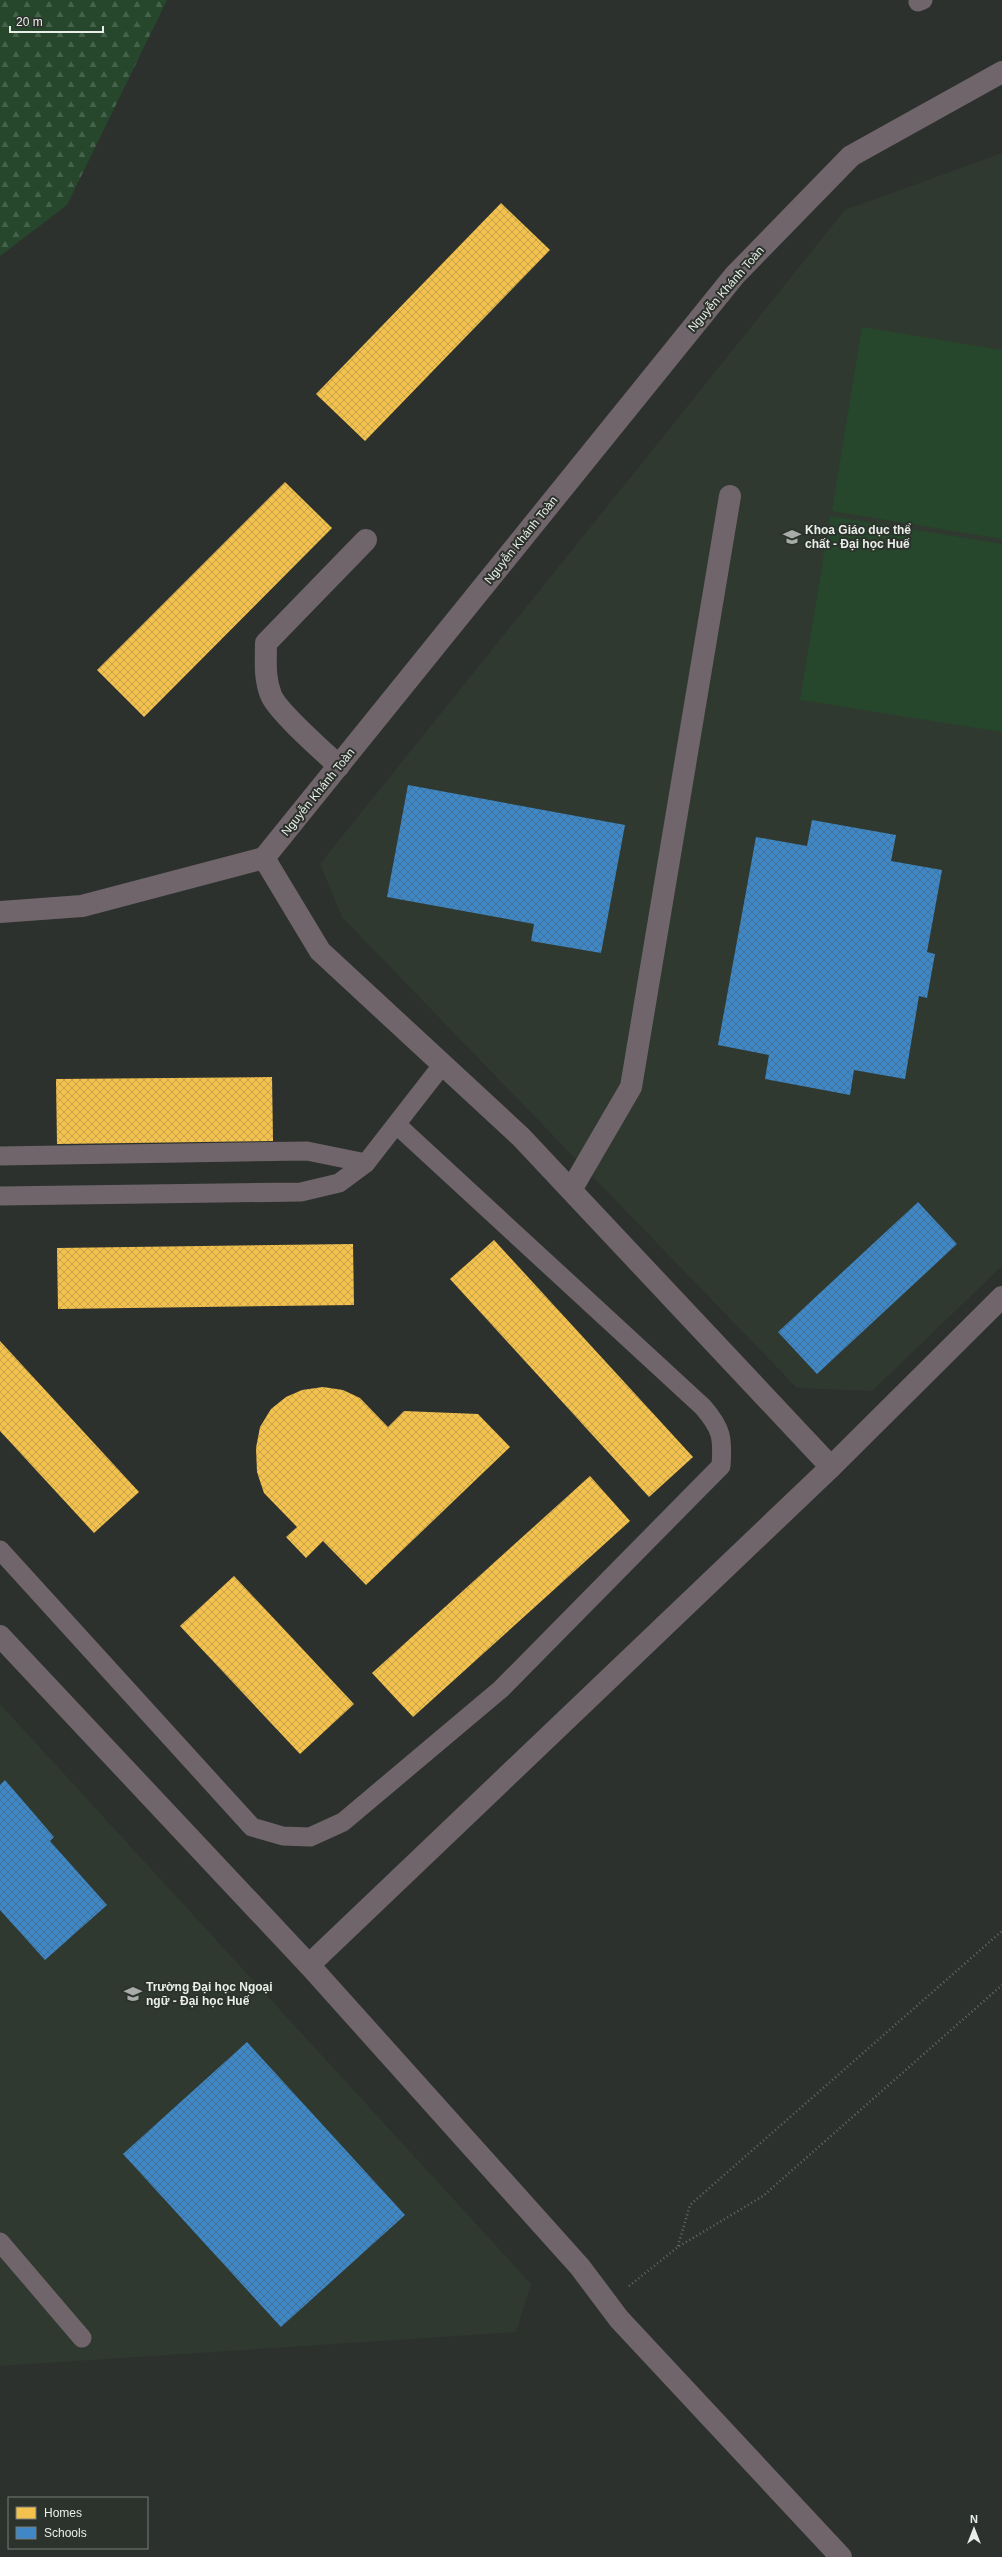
<svg xmlns="http://www.w3.org/2000/svg" width="1002" height="2557" font-family="Helvetica,sans-serif">
<style>
.built{fill:#2f3930}
.forest{fill:url(#forest-firs)}
.pitch{fill:#26472b}
.homes{fill:url(#homes-cross-hatch)}
.schools{fill:url(#schools-cross-hatch)}
.lines{fill:none;stroke-linecap:round;stroke-linejoin:round}
.path{stroke:#6b6769;stroke-width:2.5;stroke-dasharray:1 3;stroke-linecap:butt}
.lane{stroke:#70656b;stroke-width:19}
.street{stroke:#70656b;stroke-width:22}
.labels{text-anchor:middle;dominant-baseline:central;stroke-width:4;stroke-linejoin:round;paint-order:stroke}
.street-label{font-size:12px;fill:#eaeeea;stroke:#2c322c}
.poi-label{font-size:12px;font-weight:bold;fill:#eaeeea;stroke:#2c322c;text-anchor:start}
</style>
<defs>
<pattern id="forest-firs" width="22" height="20" patternUnits="userSpaceOnUse"><rect width="22" height="20" fill="#26472b"/><path d="M5 1l3.5 6h-7zM16 11l3.5 6h-7z" fill="#46624a"/></pattern>
<pattern id="homes-cross-hatch" width="8" height="8" patternUnits="userSpaceOnUse"><rect width="8" height="8" fill="#f2c14e"/><path d="M0 0l8 8M0 8l8-8" fill="none" stroke="#c7a24c"/></pattern>
<pattern id="schools-cross-hatch" width="8" height="8" patternUnits="userSpaceOnUse"><rect width="8" height="8" fill="#3f88c5"/><path d="M0 0l8 8M0 8l8-8" fill="none" stroke="#417199"/></pattern>
</defs>
<rect width="100%" height="100%" fill="#2d312d"/>
<!-- built -->
<g class="built">
<path d="M1002,153V1266L872,1391L797,1388L342,917L320,864L845,210Z"/>
<path d="M0,1704L531,2284L516,2332L0,2366Z"/>
</g>
<!-- forest -->
<path class="forest" d="M0,0H167L67,205L0,256Z"/>
<!-- pitch -->
<g class="pitch">
<path d="M862,327L1002,350V539L832,511Z"/>
<path d="M830,516L1002,544V732L800,700Z"/>
</g>
<!-- homes -->
<g class="homes">
<path d="M501,203L550,250L365,441L316,394Z"/>
<path d="M285,482L332,528L144,717L97,670Z"/>
<path d="M272,1077L273,1141L57,1144L56,1079Z"/>
<path d="M494,1240L693,1457L649,1497L450,1279Z"/>
<path d="M353,1244L354,1305L58,1309L57,1248Z"/>
<path d="M0,1341L139,1492L94,1533L0,1431Z"/>
<path d="M323,1387L343,1390L360,1398L388,1427L404,1411L478,1414L510,1447L366,1585L323,1541L306,1558L286,1537L297,1527L264,1493L257,1472L256,1448L260,1427L271,1409L286,1397L302,1390Z"/>
<path d="M590,1476L630,1521L413,1717L372,1673Z"/>
<path d="M234,1576L354,1704L300,1754L180,1626Z"/>
</g>
<!-- schools -->
<g class="schools">
<path d="M408,785L625,825L601,953L531,941L534,924L387,897Z"/>
<path d="M812,820L896,835L891,861L942,870L927,952L935,954L927,998L919,996L905,1079L854,1070L850,1095L765,1079L769,1055L718,1045L756,837L807,846Z"/>
<path d="M918,1202L957,1244L817,1374L778,1332Z"/>
<path d="M5,1780L54,1837L50,1841L107,1905L45,1960L0,1910V1785Z"/>
<path d="M247,2042L405,2215L281,2327L123,2154Z"/>
</g>
<g class="lines">
<!-- path -->
<g class="path">
<path d="M678,2246L690,2205L1002,1931"/>
<path d="M629,2286L678,2247L763,2196L1002,1985"/>
</g>
<!-- lane -->
<g class="lane">
<path d="M918,2L923,0"/>
<path d="M0,1156L307,1151L366,1163"/>
<path d="M0,1196L301,1192L339,1183L366,1163L443,1064"/>
<path d="M0,1550L252,1827L283,1836L310,1837L343,1822L501,1689L721,1466C723,1438 722,1429 703,1407L397,1125"/>
<path d="M0,2242L82,2338"/>
</g>
<!-- street -->
<g class="street">
<path d="M339,766C324,752 277,711 271,695C264,678 266,660 266,643L366,540"/>
<path d="M264,858L320,951L521,1137L831,1467"/>
<path d="M0,912L82,906L264,858L735,275L851,156L1002,72"/>
<path d="M571,1190L631,1087L730,496"/>
<path d="M0,1636L309,1965L580,2267L619,2319L841,2557"/>
<path d="M309,1965L831,1467L1002,1297"/>
</g>
</g>
<!-- icons -->
<defs>
<g id="university-bare" transform="scale(1.38)"><path d="M0-5L7-2L0 1L-7-2ZM-4 1L0 2.5L4 1V4Q0 6-4 4Z" fill="#a8aca8" stroke="#2c322c" stroke-width="2.5" paint-order="stroke"/></g>
</defs>
<g fill-rule="evenodd">
<use href="#university-bare" x="792" y="537"/>
<use href="#university-bare" x="133" y="1994"/>
</g>
<g class="labels">
<!-- street labels -->
<g class="street-label">
<text transform="translate(726 289) rotate(-49)">Nguyễn Khánh Toàn</text>
<text transform="translate(521 540) rotate(-51)">Nguyễn Khánh Toàn</text>
<text transform="translate(318 792) rotate(-51)">Nguyễn Khánh Toàn</text>
</g>
<!-- poi labels -->
<g class="poi-label">
<text x="805" y="530">Khoa Giáo dục thể<tspan x="805" dy="14">chất - Đại học Huế</tspan></text>
<text x="146" y="1987">Trường Đại học Ngoại<tspan x="146" dy="14">ngữ - Đại học Huế</tspan></text>
</g>
</g>
<!-- legend -->
<rect x="8" y="2497" width="140" height="52" fill="#2c322c" stroke="#787d78"/>
<rect x="16" y="2507" width="20" height="12" fill="#f2c14e" stroke="#787d78"/>
<text x="44" y="2517" font-size="12" fill="#eaeeea">Homes</text>
<rect x="16" y="2527" width="20" height="12" fill="#3f88c5" stroke="#787d78"/>
<text x="44" y="2537" font-size="12" fill="#eaeeea">Schools</text>
<!-- north arrow -->
<g transform="translate(974 2529)" stroke="#2c322c" stroke-width="3" paint-order="stroke">
<path d="M0-3L7 15L0 10L-7 15Z" fill="#eaeeea"/>
<text y="-6" font-size="11" font-weight="bold" text-anchor="middle" fill="#eaeeea">N</text>
</g>
<!-- scale -->
<path d="M10 26v6h93v-6" fill="none" stroke="#eaeeea" stroke-width="2"/>
<text x="16" y="26" font-size="12" fill="#eaeeea" stroke="#2c322c" stroke-width="3" paint-order="stroke">20 m</text>
</svg>
